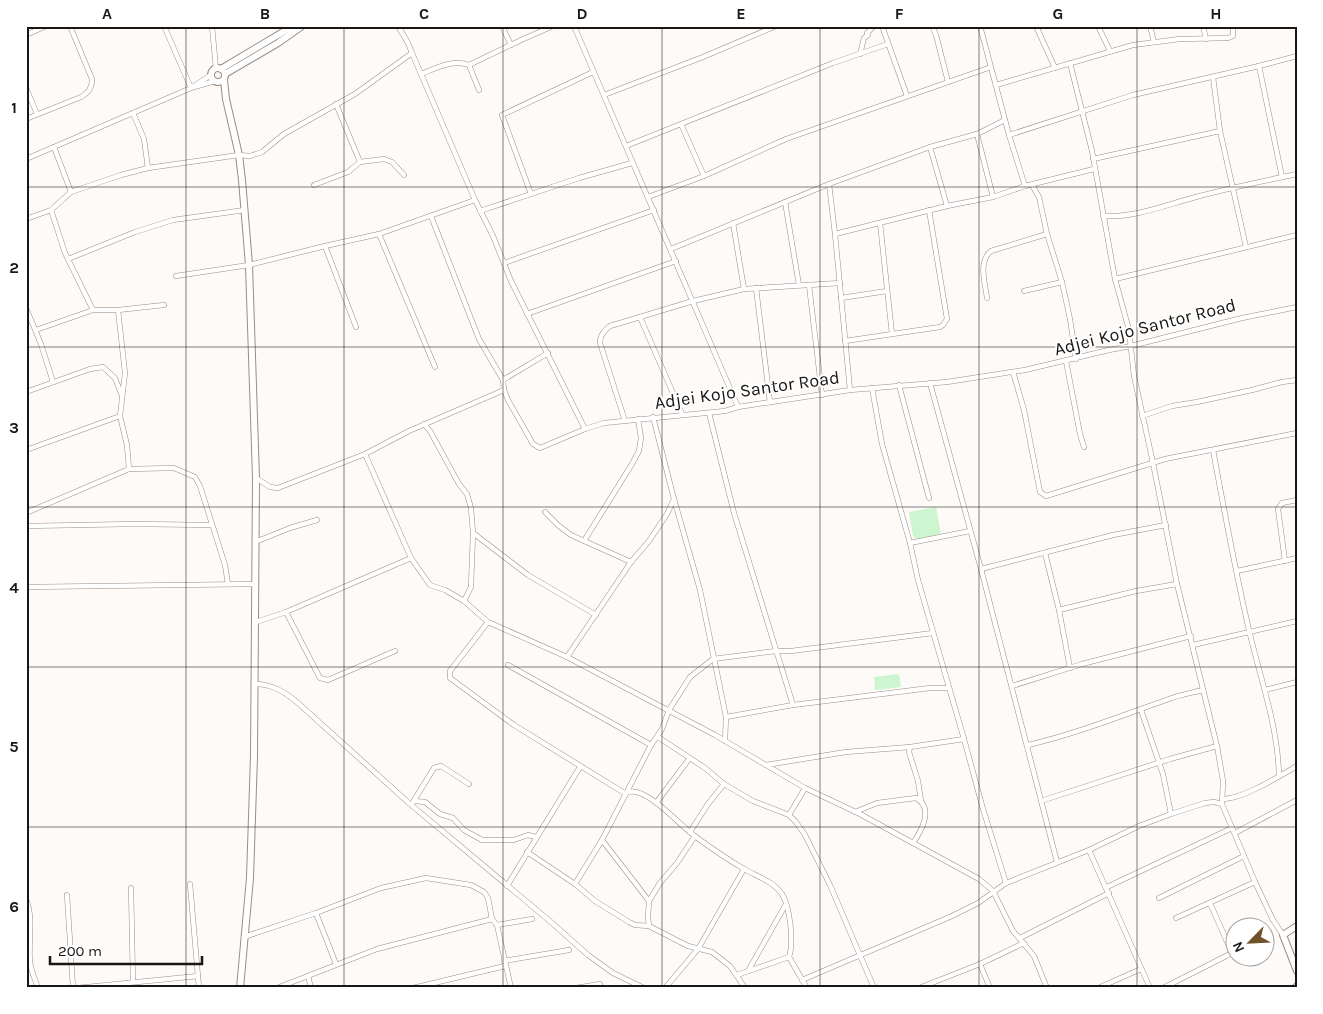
<svg xmlns="http://www.w3.org/2000/svg" width="1323" height="1014" font-family="Karla,sans-serif">
<style>
.green{fill:#cdf5d0}
.lines{fill:none;stroke-linecap:round;stroke-linejoin:round}
.street-casing{stroke:#988e88;stroke-width:5.5}
.secondary-casing{stroke:#988e88;stroke-width:8}
.street{stroke:#fff;stroke-width:4.5}
.secondary{stroke:#fff;stroke-width:6}
.grid{fill:none;stroke:#191613;stroke-width:1;stroke-opacity:0.55}
.labels{text-anchor:middle;dominant-baseline:central;stroke-width:4;stroke-linejoin:round;paint-order:stroke}
.street-label{font-size:18px;fill:#191613;stroke:#fff}
.neatline{fill:none;stroke:#191613;stroke-width:2}
.grid-label{font-size:16px;text-anchor:middle;font-weight:bold;fill:#191613}
</style>
<rect width="100%" height="100%" fill="#fefaf7"/>
<!-- green -->
<g class="green">
<path d="M936,507L941,534L916,539L913,536L909,512Z"/>
<path d="M899,674L901,687L875,690L874,677Z"/>
</g>
<g class="lines">
<!-- street casing -->
<g class="street-casing">
<g id="street">
<path d="M164,26L191,88"/>
<path d="M212,26L216,69"/>
<path d="M502,26L511,45"/>
<path d="M574,26L738,407"/>
<path d="M882,26L907,96"/>
<path d="M932,26L936,35L948,82"/>
<path d="M980,26L1009,135L1025,186"/>
<path d="M1036,26L1055,68"/>
<path d="M1098,26L1110,51"/>
<path d="M1150,26L1154,42"/>
<path d="M1203,26L1206,39"/>
<path d="M26,35L46,26"/>
<path d="M860,54L864,38L868,35L867,33L874,26"/>
<path d="M1070,63L1092,151L1115,279L1129,330L1134,376L1153,463L1177,584L1217,746L1223,781L1222,804L1255,882L1273,920L1283,935"/>
<path d="M469,65L479,90"/>
<path d="M1259,66L1282,177"/>
<path d="M421,74C436,68 453,59 469,65L521,40L553,26"/>
<path d="M1213,77L1220,131L1246,247"/>
<path d="M996,85L1133,45L1180,39L1228,38L1233,36V26"/>
<path d="M194,87L215,81"/>
<path d="M26,88L37,114"/>
<path d="M604,95L703,57L776,26"/>
<path d="M336,104L360,162"/>
<path d="M133,113L144,139L148,168"/>
<path d="M26,119L81,97C89,92 92,88 92,79L70,26"/>
<path d="M681,124L704,176"/>
<path d="M977,134L993,197"/>
<path d="M1009,135L1133,95L1259,66L1297,56"/>
<path d="M626,146L833,63L888,44"/>
<path d="M54,147L71,192"/>
<path d="M930,147L829,184L835,234L947,206L993,197L1025,186L1094,169"/>
<path d="M26,159L191,88L211,75"/>
<path d="M1093,159L1220,131"/>
<path d="M314,185L348,172L360,162L384,159L392,162L404,175"/>
<path d="M1032,185L1039,197L1047,234L1062,282L1070,319L1076,359"/>
<path d="M531,194L502,115L593,72"/>
<path d="M648,197L704,176L786,139L991,67"/>
<path d="M475,200L493,236L511,281L585,429"/>
<path d="M785,202L799,285"/>
<path d="M947,206L930,147L977,134L1005,120"/>
<path d="M51,210L65,253L93,310"/>
<path d="M480,211L579,178L632,163"/>
<path d="M431,216L479,339L503,380L504,390L508,400L533,444L540,448L585,429L604,423L725,411L738,407L850,390L947,382L1025,370L1109,350L1131,346L1242,318L1297,307"/>
<path d="M1103,216C1135,218 1165,205 1196,197C1229,188 1263,181 1297,174"/>
<path d="M26,219L51,210L71,192L121,175L148,168L239,155L250,156L262,152L284,134L355,94L412,53L408,43L398,26"/>
<path d="M733,223L744,289"/>
<path d="M880,223L892,334"/>
<path d="M379,234L435,367"/>
<path d="M835,234L850,390"/>
<path d="M325,246L356,327"/>
<path d="M671,249L829,184"/>
<path d="M68,259L135,232L173,220L245,210"/>
<path d="M504,263L654,210"/>
<path d="M176,276L249,265L325,246L379,234L475,200L412,53"/>
<path d="M1115,279L1297,235"/>
<path d="M809,285L822,395"/>
<path d="M756,288L770,402"/>
<path d="M1024,291L1062,282"/>
<path d="M841,298L887,291"/>
<path d="M987,298C985,283 978,261 991,251L1047,234"/>
<path d="M26,308L41,344L53,382"/>
<path d="M118,310L125,373L120,416L127,445L129,469"/>
<path d="M527,314L676,261"/>
<path d="M640,317L682,414"/>
<path d="M36,330L93,310H118L164,305"/>
<path d="M845,341L940,327L943,325L947,319L929,210"/>
<path d="M1066,361L1080,434L1084,447"/>
<path d="M1013,372L1024,410L1040,492L1046,496L1165,459L1297,433"/>
<path d="M503,380L548,353"/>
<path d="M930,383L981,569L1057,862"/>
<path d="M899,385L929,498"/>
<path d="M872,388L882,444L910,543L918,580L964,739L983,809L1006,883"/>
<path d="M26,392L90,369L103,367L115,378L122,396"/>
<path d="M709,413L734,513L793,705"/>
<path d="M1142,416L1172,406L1197,402L1252,390L1282,382L1297,380"/>
<path d="M653,417L674,499L700,590L726,717L725,741"/>
<path d="M625,421L600,343C600,335 604,331 610,326L693,301L744,289L840,283"/>
<path d="M424,424L430,431L459,484L467,494L471,508L473,533L471,587L464,601"/>
<path d="M26,450L120,416"/>
<path d="M1213,450C1224,510 1235,570 1249,630C1260,678 1278,726 1279,776"/>
<path d="M365,454L411,558L430,585L445,590L464,601L488,622L567,657L715,735L805,788L860,814L979,879L993,891L1013,931L1034,956L1047,988"/>
<path d="M256,478L270,487L278,488L365,454L409,431L504,390"/>
<path d="M545,512L559,526L571,535L631,562"/>
<path d="M26,513L129,469L174,468L195,477L200,486L225,565L228,584"/>
<path d="M26,526L134,524L212,525"/>
<path d="M473,533L528,575L596,615"/>
<path d="M584,541L632,464L639,451L641,438L638,419"/>
<path d="M255,542L290,528L317,520"/>
<path d="M910,543L970,531"/>
<path d="M1045,553L1059,610L1070,668"/>
<path d="M1285,561L1278,509L1282,503L1297,500"/>
<path d="M981,569L1113,535L1166,525"/>
<path d="M1237,571L1297,558"/>
<path d="M26,587L255,584"/>
<path d="M1059,610L1136,591L1177,584"/>
<path d="M286,612L320,678L328,680L395,651"/>
<path d="M256,622L286,612L411,558"/>
<path d="M488,622L450,671V678L514,725L626,794"/>
<path d="M1193,645L1297,621"/>
<path d="M567,657L631,562L649,541L667,514L674,499"/>
<path d="M508,665L651,745"/>
<path d="M255,684C272,684 285,692 298,703L410,804L551,922L588,955L613,973L644,988"/>
<path d="M1012,686L1082,664L1191,636"/>
<path d="M1265,690L1297,682"/>
<path d="M1141,710L1163,774L1171,814"/>
<path d="M726,717L793,705L930,688H949"/>
<path d="M658,737L705,768L724,784L753,801L789,815L796,822L805,835L830,885L874,988"/>
<path d="M1028,745C1075,734 1121,716 1166,700C1178,695 1191,693 1203,690"/>
<path d="M910,747L909,752L918,781L921,801"/>
<path d="M766,765L846,752L910,747L964,739"/>
<path d="M628,792C647,786 680,826 696,837C711,848 727,859 744,869C756,876 773,881 782,894C790,907 794,942 789,957L807,988"/>
<path d="M1224,799C1244,798 1278,777 1297,766"/>
<path d="M414,801L425,802L440,814L453,818L464,830L482,840H514L528,835L536,837"/>
<path d="M1041,801L1170,759L1217,746"/>
<path d="M413,802L434,768L441,766L469,784"/>
<path d="M656,803L689,759"/>
<path d="M855,812L877,803L916,798C934,808 922,830 913,843"/>
<path d="M789,815L805,788"/>
<path d="M690,832L708,804L724,784"/>
<path d="M1235,833L1297,800"/>
<path d="M602,840L649,901"/>
<path d="M1089,850L1150,988"/>
<path d="M527,852L575,884L595,901L629,922L635,925L649,926L688,946L712,952L730,966L745,988"/>
<path d="M190,884L199,988"/>
<path d="M575,884L602,840L651,745L662,729L669,710L690,677L713,659L776,651H791L933,633"/>
<path d="M507,886L580,767"/>
<path d="M1107,887L1232,828"/>
<path d="M131,888L133,982"/>
<path d="M67,895L73,988"/>
<path d="M1159,898L1244,856"/>
<path d="M26,899C34,918 28,942 30,962C31,971 35,979 38,988"/>
<path d="M316,913L336,964"/>
<path d="M1176,918L1255,882"/>
<path d="M497,925L532,919"/>
<path d="M649,926L648,917L649,901L660,883L677,863L695,836"/>
<path d="M244,937L316,913L381,888L426,878L471,885L484,892L488,898L492,919"/>
<path d="M1020,938L1109,893"/>
<path d="M504,961L569,950"/>
<path d="M980,964L990,988"/>
<path d="M748,971L786,904"/>
<path d="M737,975L789,957"/>
<path d="M308,976L311,988"/>
<path d="M802,980L952,916L978,903L1006,883L1089,850L1139,826L1171,814L1205,803L1214,802L1222,804"/>
<path d="M77,988L198,976"/>
<path d="M277,988L377,949L492,919L497,925L511,988"/>
<path d="M413,988L505,966"/>
<path d="M576,988L600,984"/>
<path d="M665,988L698,949L744,869"/>
<path d="M919,988L980,964L1024,943"/>
<path d="M1098,988L1141,969"/>
<path d="M1163,988L1232,953L1210,903"/>
</g>
</g>
<!-- secondary casing -->
<g class="secondary-casing">
<g id="secondary">
<circle cx="218" cy="75" r="7"/>
<path d="M221,69L293,26"/>
<path d="M225,74L278,43L302,26"/>
<path d="M224,80L226,99L239,155L242,180L249,265L256,478L254,756L250,878L240,988"/>
<path d="M1297,926L1283,935L1297,971"/>
<path d="M1295,988L1297,986"/>
</g>
</g>
<!-- street -->
<use href="#street" class="street"/>
<!-- secondary -->
<use href="#secondary" class="secondary"/>
</g>
<!-- grid -->
<path class="grid" d="M186,26V988M344,26V988M503,26V988M662,26V988M820,26V988M979,26V988M1137,26V988M26,187H1297M26,347H1297M26,507H1297M26,667H1297M26,827H1297"/>
<g class="labels">
<!-- street labels -->
<g class="street-label">
<text transform="translate(1145 327) rotate(-14)">Adjei Kojo Santor Road</text>
<text transform="translate(747 390) rotate(-8)">Adjei Kojo Santor Road</text>
</g>
</g>
<!-- border -->
<rect width="1323" height="1014" fill="none" stroke="#ffffff" stroke-width="55"/>
<!-- north arrow -->
<g transform="translate(1250 942) rotate(246)"><circle r="24" fill="#ffffff" stroke="#a3a2a1"/>
<path d="M0-4L9 19L0 12L-9 19Z" fill="#715127"/>
<text y="-8" font-size="14" font-weight="bold" text-anchor="middle" fill="#191613">N</text>
</g>
<!-- scale -->
<path d="M50 956v8h152v-8" fill="none" stroke="#191613" stroke-width="2.5"/>
<text x="58" y="956" font-size="15" fill="#191613" stroke="#ffffff" stroke-width="4" paint-order="stroke">200 m</text>
<rect x="28" y="28" width="1268" height="958" class="neatline"/>
<g class="grid-label">
<text x="107" y="19">A</text>
<text x="265" y="19">B</text>
<text x="424" y="19">C</text>
<text x="582" y="19">D</text>
<text x="741" y="19">E</text>
<text x="899" y="19">F</text>
<text x="1058" y="19">G</text>
<text x="1216" y="19">H</text>
<text x="14" y="113">1</text>
<text x="14" y="273">2</text>
<text x="14" y="433">3</text>
<text x="14" y="593">4</text>
<text x="14" y="752">5</text>
<text x="14" y="912">6</text>
</g>
</svg>
